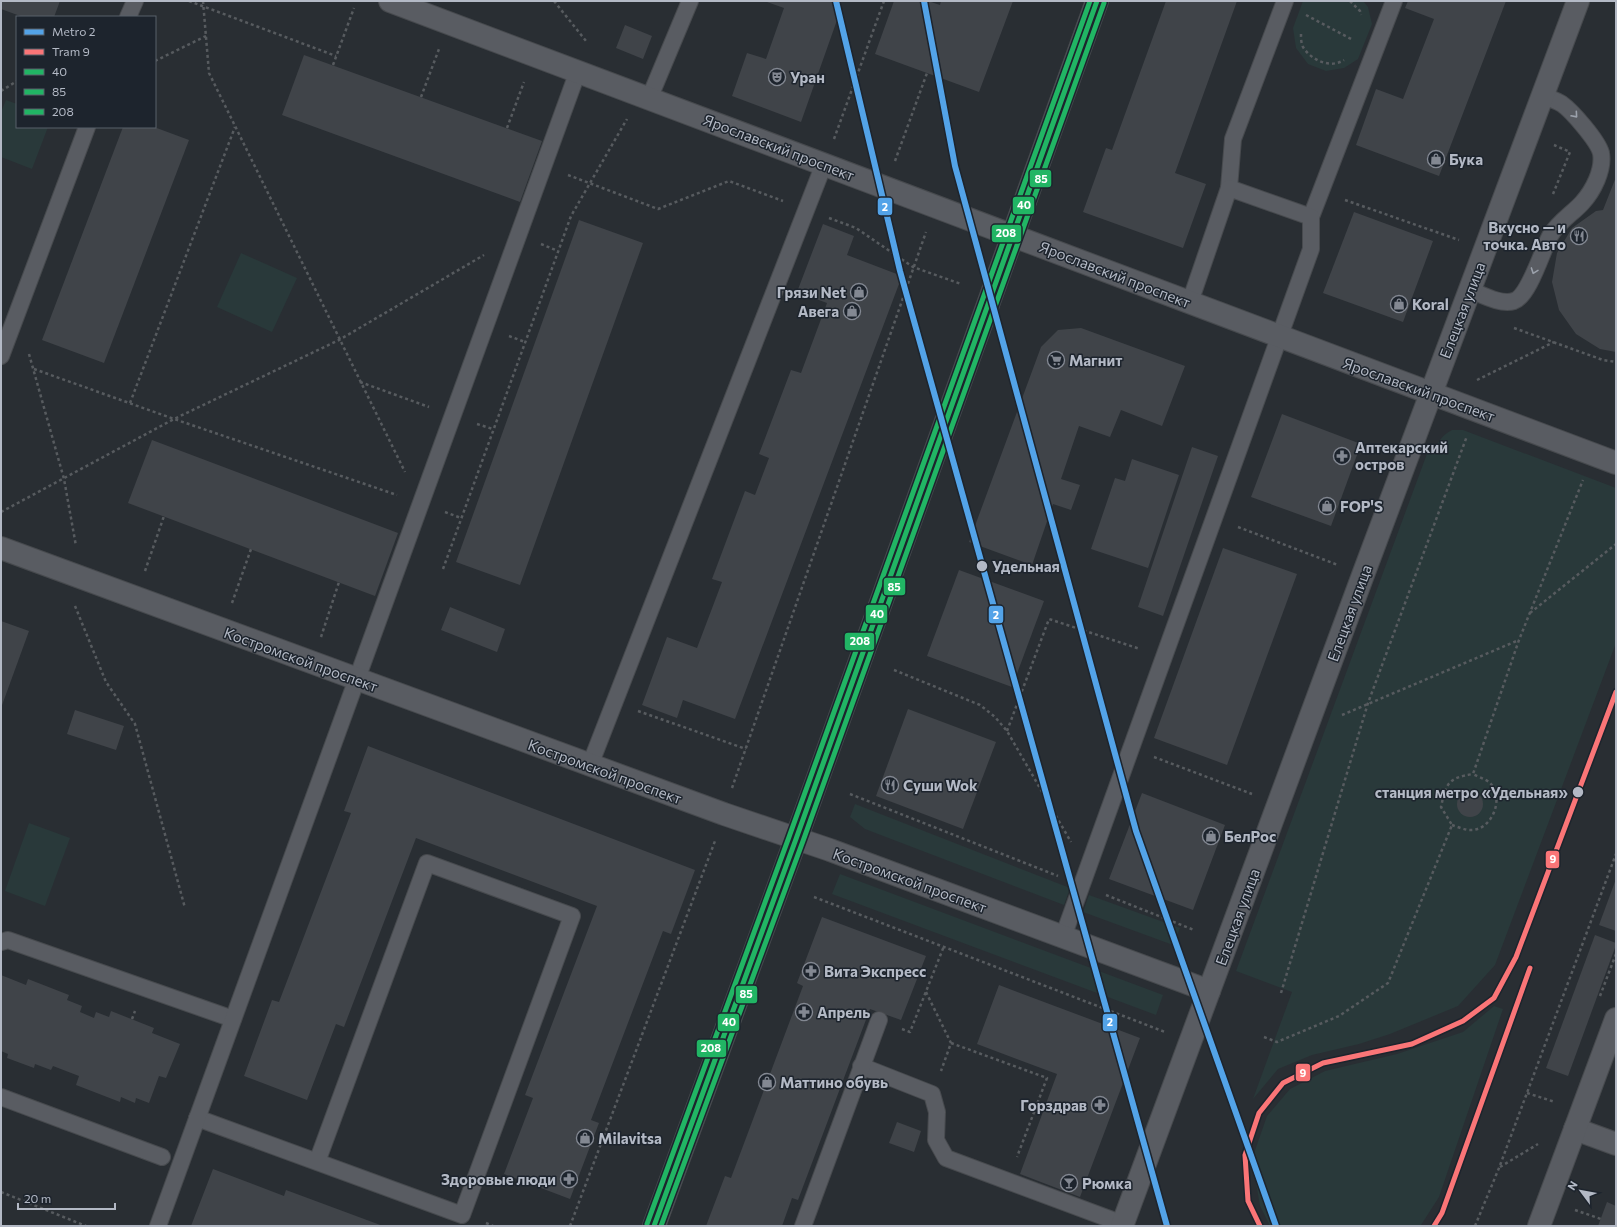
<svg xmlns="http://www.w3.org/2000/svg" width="1617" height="1227" font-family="Commissioner,sans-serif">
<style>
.green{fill:#29393a}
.building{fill:#404449}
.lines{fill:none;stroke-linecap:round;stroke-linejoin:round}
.service-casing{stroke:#474a4e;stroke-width:18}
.minor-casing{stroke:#474a4e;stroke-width:24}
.tertiary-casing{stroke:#474a4e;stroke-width:24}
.path{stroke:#575b5f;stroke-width:2.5;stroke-dasharray:3 3;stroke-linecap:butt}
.service{stroke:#595c62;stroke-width:16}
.minor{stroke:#595c62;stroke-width:22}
.tertiary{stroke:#595c62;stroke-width:22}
.bus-1-casing{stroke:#1d242d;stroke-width:8}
.bus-2-casing{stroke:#1d242d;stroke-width:8}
.bus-3-casing{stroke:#1d242d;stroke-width:8}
.bus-1{stroke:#21b564;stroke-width:5}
.bus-2{stroke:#21b564;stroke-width:5}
.bus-3{stroke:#21b564;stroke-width:5}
.tram-1-casing{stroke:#1d242d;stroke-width:8}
.tram-1{stroke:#fa7577;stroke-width:5}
.metro-1-casing{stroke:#1d242d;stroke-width:9}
.metro-1{stroke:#53a3e8;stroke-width:6}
.oneway{stroke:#9ca2ac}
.stop-dot{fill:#b3b9c5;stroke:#1d242d;stroke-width:1.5}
.labels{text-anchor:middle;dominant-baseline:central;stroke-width:3;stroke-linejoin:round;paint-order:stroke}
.poi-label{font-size:15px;font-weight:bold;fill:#b3b9c5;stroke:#1d242d;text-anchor:start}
.street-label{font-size:15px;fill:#b3b9c5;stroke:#1d242d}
.stop-label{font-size:15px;font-weight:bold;fill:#b3b9c5;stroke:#1d242d;text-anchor:start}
.line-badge{stroke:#1d242d;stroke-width:1.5}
.badge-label{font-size:11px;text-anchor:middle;font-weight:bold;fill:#fff}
</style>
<rect width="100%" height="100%" fill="#292e33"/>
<!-- green -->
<g class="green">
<path d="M1303,1H1363L1368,7L1372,24L1358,59L1344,68L1326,71L1308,64L1296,48L1293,28Z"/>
<path d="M6,100L17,104V127H48L32,169L1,157V112Z"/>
<path d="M241,253L297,278L272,332L217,307Z"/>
<path d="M1452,430H1463L1616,488V643L1495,965L1458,1006L1390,1034L1359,1044L1312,1055L1278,1069L1253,1099L1292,992L1236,971L1428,451L1433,453C1438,442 1441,436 1452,430Z"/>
<path d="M855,804L1070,888L1064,905L865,829L850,817Z"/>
<path d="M29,823L70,838L45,906L5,891Z"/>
<path d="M840,874L1163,995L1156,1015L832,894Z"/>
<path d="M1089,895L1180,928L1173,945L1083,912Z"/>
<path d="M1494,1006L1503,1009L1439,1197L1421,1225L1270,1226L1260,1206L1252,1159L1267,1116L1290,1089L1325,1071L1397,1054L1463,1032Z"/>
</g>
<!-- building -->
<g class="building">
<path d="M1,1H60L54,17H23L1,9Z"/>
<path d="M768,1H829L842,6L801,122L732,96L747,53L766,59L784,8L767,2Z"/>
<path d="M894,1H928L940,5L941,1H1013L979,92L875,54Z"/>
<path d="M1166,1H1237L1175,173L1206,184L1183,248L1083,212L1106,148L1112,150Z"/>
<path d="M1408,1H1506L1439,176L1356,145L1376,89L1403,99L1434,19L1405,8Z"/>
<path d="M625,25L652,36L643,59L616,48Z"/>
<path d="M304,55L542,141L520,202L282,115Z"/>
<path d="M123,127H154L189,140L104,363L42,340Z"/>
<path d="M1616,177V352L1600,349L1576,334L1559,310L1552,282L1557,253L1572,228L1596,211L1603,210Z"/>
<path d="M1354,212L1433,241L1403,322L1323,293Z"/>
<path d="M579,220L643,243L520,585L456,562Z"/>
<path d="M823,224L854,236L847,255L902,276L735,719L683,700L677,718L642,705L667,637L697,648L722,582L712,579L745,491L755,495L769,458L759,454L791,370L801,373L827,303L797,292Z"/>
<path d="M1081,328L1185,366L1162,426L1121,410L1110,437L1079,426L1061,479L1080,485L1071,510L1053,504L1032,565L969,542L1041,347L1058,330Z"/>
<path d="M1282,414L1361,444L1331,526L1251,497Z"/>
<path d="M152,440L398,533L375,596L128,503Z"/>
<path d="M1192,447L1218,456L1163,616L1138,607Z"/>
<path d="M1132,459L1179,475L1148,568L1091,549L1115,478L1125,481Z"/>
<path d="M1223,548L1297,574L1227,765L1154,738Z"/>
<path d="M959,570L1044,601L1012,687L927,656Z"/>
<path d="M450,607L505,629L497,652L441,630Z"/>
<path d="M1,621L29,631L1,708Z"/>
<path d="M908,709L996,742L963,829L876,796Z"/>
<path d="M75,710L124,726L116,750L67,734Z"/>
<path d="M368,746L695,870L671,934L663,931L591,1120L599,1123L570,1199L504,1174L533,1098L525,1095L597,906L416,838L344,1027L336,1024L307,1100L244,1076L272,1000L279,1002L351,813L344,811Z"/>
<circle cx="1470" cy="804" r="13"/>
<path d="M1142,793L1225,825L1193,910L1109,879Z"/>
<path d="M1616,879V931L1599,925Z"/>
<path d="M822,917L926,956L901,1020L870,1009L798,1200L792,1198L782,1226H706L725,1176L731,1178L803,986L797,983Z"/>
<path d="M1595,935L1616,943V945L1568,1076L1546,1068Z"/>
<path d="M1,975L26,985L28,979L69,995L67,1000L82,1006L80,1012L94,1018L96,1012L109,1017L111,1011L154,1028L152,1033L180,1044L166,1078L159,1076L149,1103L136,1098L135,1103L121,1097L120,1102L76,1085L79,1076L53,1066L51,1070L35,1064L34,1068L7,1058L8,1054L1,1051Z"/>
<path d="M999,985L1140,1038L1080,1197L1020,1174L1057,1074L977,1044Z"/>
<path d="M897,1122L921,1131L914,1152L889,1143Z"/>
<path d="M213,1169L284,1196L286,1190L383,1226H191Z"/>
<path d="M1607,1202L1616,1206V1226H1598Z"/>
</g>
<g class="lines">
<!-- service casing -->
<g class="service-casing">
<g id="service">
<path d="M128,17L135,1"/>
<path d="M649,99L690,1"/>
<path d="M1229,188L1233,139L1285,1"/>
<path d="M1311,217L1394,1"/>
<path d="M1470,290C1483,295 1500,305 1514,301C1529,296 1542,251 1550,236C1558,222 1572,214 1582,203C1593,191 1604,170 1601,153C1598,141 1572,111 1562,104C1556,100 1548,98 1542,95"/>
<path d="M1,356L87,127"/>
<path d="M590,765L824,164"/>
<path d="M1063,937L1311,249V217L1229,188L1190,302"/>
<path d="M1,942L8,940L233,1019"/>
<path d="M861,1066L932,1094L937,1112L936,1140L946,1158L1123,1224"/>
<path d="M1,1097L162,1157"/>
<path d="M197,1118L462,1215L572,916L427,863L317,1162"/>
<path d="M158,1226L578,71"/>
<path d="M803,1226L879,1020"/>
</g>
</g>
<!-- minor casing -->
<g class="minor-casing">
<g id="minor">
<path d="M390,1L1616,463"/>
<path d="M1,548L724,814L830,850L1209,991"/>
<path d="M1575,1129L1616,1144"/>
<path d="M1122,1226L1363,575L1578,1"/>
<path d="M1539,1226L1616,1019"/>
</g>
</g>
<!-- tertiary casing -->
<g class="tertiary-casing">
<path id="tertiary" d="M654,1226L796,839L1097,1"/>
</g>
<!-- path -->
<g class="path">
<path d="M189,1L336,56"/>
<path d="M203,1L209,73L405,472"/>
<path d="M554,1L586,41"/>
<path d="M1350,1L1360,11L1361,15"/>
<path d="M1306,15L1353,40"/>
<path d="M1301,34C1301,38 1301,43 1303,47C1311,60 1330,69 1344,60"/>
<path d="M155,61L206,36"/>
<path d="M333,65L354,8"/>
<path d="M1,91L17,81"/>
<path d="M421,97L439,49"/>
<path d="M507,128L524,82"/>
<path d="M834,139L884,1"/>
<path d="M895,161L927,73"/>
<path d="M568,175L658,209L729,181L783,201"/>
<path d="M1553,194L1570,152L1554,145"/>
<path d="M1345,200L1459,240"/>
<path d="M829,218L856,228L913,267L961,284"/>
<path d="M541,244L558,251"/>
<path d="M1514,328L1603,360L1616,362"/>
<path d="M509,336L525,342"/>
<path d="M29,354L64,479L76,546"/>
<path d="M34,369L174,419L397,495"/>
<path d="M1477,380L1554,342"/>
<path d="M360,382L429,407"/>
<path d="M130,403L235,127"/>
<path d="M477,424L493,429"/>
<path d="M1,512L174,419L339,340L484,255"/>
<path d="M445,512L461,518"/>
<path d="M1238,527L1338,565"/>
<path d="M443,569L571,216L627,119"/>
<path d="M145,571L164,516"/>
<path d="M232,603L251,549"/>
<path d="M75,606L106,682L135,724L185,908"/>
<path d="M1530,613L1616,544"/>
<path d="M321,637L339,582"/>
<path d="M894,670L980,705L995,717L1007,731L1071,842"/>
<path d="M638,711L746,749"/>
<path d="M1342,715L1519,640"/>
<path d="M1007,731L1049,619L1140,649"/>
<path d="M1154,757L1252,794"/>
<path d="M732,788L926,232"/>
<path d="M850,794L1058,876"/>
<path d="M1452,825C1458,827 1465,830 1470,830C1492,831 1505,798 1490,783C1486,779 1478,777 1473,774"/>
<path d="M1106,895L1194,930"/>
<path d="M814,897L1165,1032"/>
<path d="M926,992L951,1043L941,1071"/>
<path d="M1281,993L1368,703L1467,436"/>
<path d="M1600,996L1616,954"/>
<path d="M132,1019L135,1011"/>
<path d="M902,1029L910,1032L944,946"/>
<path d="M1264,1037L1277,1042L1339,1016L1388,983L1452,825L1441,807C1446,783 1448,778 1473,774L1519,640L1583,480"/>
<path d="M951,1043L1047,1078L1017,1157"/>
<path d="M1527,1093L1555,1102"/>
<path d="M1500,1167L1538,1144"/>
<path d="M1,1192L86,1226"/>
<path d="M1575,1210L1601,1219"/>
<path d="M486,1223L493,1226"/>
<path d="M570,1226L715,841"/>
<path d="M1475,1226L1499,1168L1616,854"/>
</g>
<!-- service -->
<use href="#service" class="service"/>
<!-- minor -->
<use href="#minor" class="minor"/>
<!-- tertiary -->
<use href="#tertiary" class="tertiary"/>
<!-- bus-1 casing -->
<g class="bus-1-casing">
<path id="bus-1" d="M654,1226L796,839L1097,1"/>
</g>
<!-- bus-2 casing -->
<g class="bus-2-casing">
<path id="bus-2" d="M661,1226L803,841L1104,3"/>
</g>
<!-- bus-3 casing -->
<g class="bus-3-casing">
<path id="bus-3" d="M647,1224L789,837L1090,1"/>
</g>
<!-- bus-1 -->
<use href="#bus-1" class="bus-1"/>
<!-- bus-2 -->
<use href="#bus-2" class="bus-2"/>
<!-- bus-3 -->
<use href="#bus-3" class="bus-3"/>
<!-- tram-1 casing -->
<g class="tram-1-casing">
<g id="tram-1">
<path d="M1260,1226L1248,1201L1245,1155L1259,1113L1283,1083L1323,1063L1412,1044L1463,1021L1494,998L1516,957L1616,692"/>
<path d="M1434,1226L1442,1213L1530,968"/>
</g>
</g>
<!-- tram-1 -->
<use href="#tram-1" class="tram-1"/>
<!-- metro-1 casing -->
<g class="metro-1-casing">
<g id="metro-1">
<path d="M836,1L900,271L1167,1226"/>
<path d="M924,1L955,166L1136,831L1276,1226"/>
</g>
</g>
<!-- metro-1 -->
<use href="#metro-1" class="metro-1"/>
</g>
<!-- one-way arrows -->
<defs><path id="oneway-chevron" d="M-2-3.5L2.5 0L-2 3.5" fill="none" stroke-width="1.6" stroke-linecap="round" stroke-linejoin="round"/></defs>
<g class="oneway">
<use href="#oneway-chevron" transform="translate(1575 115) rotate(49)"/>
<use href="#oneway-chevron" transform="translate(1534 271) rotate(110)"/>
</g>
<!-- icons -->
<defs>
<g id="theatre-ring" transform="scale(0.9)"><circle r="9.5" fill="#1d242d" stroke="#838892" stroke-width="1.5"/><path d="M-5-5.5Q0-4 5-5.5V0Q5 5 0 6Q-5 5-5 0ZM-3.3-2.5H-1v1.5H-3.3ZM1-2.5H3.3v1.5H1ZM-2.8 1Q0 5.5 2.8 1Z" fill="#838892"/></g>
<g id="shop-ring" transform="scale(0.9)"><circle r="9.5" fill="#1d242d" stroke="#838892" stroke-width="1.5"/><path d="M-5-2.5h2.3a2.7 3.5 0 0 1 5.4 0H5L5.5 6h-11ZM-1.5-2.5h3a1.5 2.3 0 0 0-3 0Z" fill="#838892"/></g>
<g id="restaurant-ring" transform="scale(0.9)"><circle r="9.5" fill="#1d242d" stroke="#838892" stroke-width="1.5"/><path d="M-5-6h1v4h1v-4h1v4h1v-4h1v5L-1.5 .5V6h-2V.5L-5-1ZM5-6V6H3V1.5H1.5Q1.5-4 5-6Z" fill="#838892"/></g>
<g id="supermarket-ring" transform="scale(0.9)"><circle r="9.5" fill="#1d242d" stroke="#838892" stroke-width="1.5"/><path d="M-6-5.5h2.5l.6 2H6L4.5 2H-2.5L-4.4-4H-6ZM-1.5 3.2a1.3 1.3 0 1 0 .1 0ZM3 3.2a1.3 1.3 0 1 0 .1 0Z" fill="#838892"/></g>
<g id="pharmacy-ring" transform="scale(0.9)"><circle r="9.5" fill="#1d242d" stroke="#838892" stroke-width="1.5"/><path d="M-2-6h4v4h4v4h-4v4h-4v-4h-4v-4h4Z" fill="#838892"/></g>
<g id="bar-ring" transform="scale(0.9)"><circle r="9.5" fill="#1d242d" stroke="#838892" stroke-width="1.5"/><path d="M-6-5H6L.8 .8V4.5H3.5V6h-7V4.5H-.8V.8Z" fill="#838892"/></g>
</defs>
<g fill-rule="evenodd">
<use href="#theatre-ring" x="777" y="77"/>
<use href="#shop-ring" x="1436" y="159"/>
<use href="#restaurant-ring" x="1579" y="236"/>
<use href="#shop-ring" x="859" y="292"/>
<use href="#shop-ring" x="1399" y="304"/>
<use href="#shop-ring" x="852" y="311"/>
<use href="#supermarket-ring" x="1056" y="360"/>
<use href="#pharmacy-ring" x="1342" y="456"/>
<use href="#shop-ring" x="1327" y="506"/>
<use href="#restaurant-ring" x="890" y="785"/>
<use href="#shop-ring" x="1211" y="836"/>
<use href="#pharmacy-ring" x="811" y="971"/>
<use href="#pharmacy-ring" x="804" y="1012"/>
<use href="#shop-ring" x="767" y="1082"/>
<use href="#pharmacy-ring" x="1100" y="1105"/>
<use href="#shop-ring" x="585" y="1138"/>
<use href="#pharmacy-ring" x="569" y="1179"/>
<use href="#bar-ring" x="1069" y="1183"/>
</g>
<!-- markers -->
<g class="stop-dot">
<circle cx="982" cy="566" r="6"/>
<circle cx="1578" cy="792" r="6"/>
</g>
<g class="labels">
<!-- poi labels -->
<g class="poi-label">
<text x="790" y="77">Уран</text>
<text x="1449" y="159">Бука</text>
<text x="1566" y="227" text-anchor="end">Вкусно — и<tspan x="1566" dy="17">точка. Авто</tspan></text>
<text x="846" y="292" text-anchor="end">Грязи Net</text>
<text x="1412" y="304">Koral</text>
<text x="839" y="311" text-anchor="end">Авега</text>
<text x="1069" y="360">Магнит</text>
<text x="1355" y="447">Аптекарский<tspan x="1355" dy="17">остров</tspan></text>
<text x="1340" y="506">FOP'S</text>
<text x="903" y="785">Суши Wok</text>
<text x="1224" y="836">БелРос</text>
<text x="824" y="971">Вита Экспресс</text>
<text x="817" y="1012">Апрель</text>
<text x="780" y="1082">Маттино обувь</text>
<text x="1087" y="1105" text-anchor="end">Горздрав</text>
<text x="598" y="1138">Milavitsa</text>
<text x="556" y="1179" text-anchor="end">Здоровые люди</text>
<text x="1082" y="1183">Рюмка</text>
</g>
<!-- street labels -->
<g class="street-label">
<text transform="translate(779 147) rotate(21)">Ярославский проспект</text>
<text transform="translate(1115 274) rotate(21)">Ярославский проспект</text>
<text transform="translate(1462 310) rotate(-69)">Елецкая улица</text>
<text transform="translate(1419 389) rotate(20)">Ярославский проспект</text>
<text transform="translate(1349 613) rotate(-70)">Елецкая улица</text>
<text transform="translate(301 659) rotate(20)">Костромской проспект</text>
<text transform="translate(605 771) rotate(20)">Костромской проспект</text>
<text transform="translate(910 880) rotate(20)">Костромской проспект</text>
<text transform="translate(1237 917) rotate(-70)">Елецкая улица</text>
</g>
<!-- stop labels -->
<g class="stop-label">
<text x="992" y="566">Удельная</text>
<text x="1568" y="792" text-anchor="end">станция метро «Удельная»</text>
</g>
</g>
<g class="line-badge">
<rect x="1029" y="169" width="23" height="19" rx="4" fill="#21b564"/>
<rect x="1012" y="196" width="23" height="19" rx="4" fill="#21b564"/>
<rect x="877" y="197" width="16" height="19" rx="4" fill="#53a3e8"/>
<rect x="991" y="224" width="31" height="19" rx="4" fill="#21b564"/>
<rect x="883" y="577" width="23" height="19" rx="4" fill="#21b564"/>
<rect x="865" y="604" width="23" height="20" rx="4" fill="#21b564"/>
<rect x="988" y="605" width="16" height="19" rx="4" fill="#53a3e8"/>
<rect x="844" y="632" width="31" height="19" rx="4" fill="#21b564"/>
<rect x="1545" y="850" width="15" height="19" rx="4" fill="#fa7577"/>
<rect x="735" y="985" width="23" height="19" rx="4" fill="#21b564"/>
<rect x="717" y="1013" width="23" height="19" rx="4" fill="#21b564"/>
<rect x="1102" y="1013" width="16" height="19" rx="4" fill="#53a3e8"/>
<rect x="696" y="1039" width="31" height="19" rx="4" fill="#21b564"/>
<rect x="1295" y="1063" width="16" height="19" rx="4" fill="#fa7577"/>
</g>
<g class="badge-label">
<text x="1041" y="183">85</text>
<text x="1024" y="209">40</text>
<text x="885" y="211">2</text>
<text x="1006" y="237">208</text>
<text x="894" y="591">85</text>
<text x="877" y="618">40</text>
<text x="996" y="619">2</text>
<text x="860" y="645">208</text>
<text x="1553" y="863">9</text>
<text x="746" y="998">85</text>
<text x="729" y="1026">40</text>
<text x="1110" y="1026">2</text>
<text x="711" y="1052">208</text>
<text x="1303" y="1077">9</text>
</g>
<!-- border -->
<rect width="1617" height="1227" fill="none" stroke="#b3b9c5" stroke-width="4"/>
<!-- legend -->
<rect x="16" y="16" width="140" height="112" fill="#1d242d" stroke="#59606a"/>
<rect x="24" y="29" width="20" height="6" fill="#53a3e8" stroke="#59606a"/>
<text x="52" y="36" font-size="12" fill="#b3b9c5">Metro 2</text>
<rect x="24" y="49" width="20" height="6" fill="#fa7577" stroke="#59606a"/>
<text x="52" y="56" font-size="12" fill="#b3b9c5">Tram 9</text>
<rect x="24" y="69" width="20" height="6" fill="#21b564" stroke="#59606a"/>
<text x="52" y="76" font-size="12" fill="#b3b9c5">40</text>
<rect x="24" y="89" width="20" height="6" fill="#21b564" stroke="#59606a"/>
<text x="52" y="96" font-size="12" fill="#b3b9c5">85</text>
<rect x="24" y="109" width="20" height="6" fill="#21b564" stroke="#59606a"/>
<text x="52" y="116" font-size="12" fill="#b3b9c5">208</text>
<!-- north arrow -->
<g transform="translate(1581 1191) rotate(302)" stroke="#1d242d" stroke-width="3" paint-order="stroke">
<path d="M0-3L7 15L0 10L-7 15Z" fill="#b3b9c5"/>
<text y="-6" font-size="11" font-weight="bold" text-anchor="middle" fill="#b3b9c5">N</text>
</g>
<!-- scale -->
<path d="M18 1203v6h97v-6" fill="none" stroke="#b3b9c5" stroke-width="2"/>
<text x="24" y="1203" font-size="12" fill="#b3b9c5" stroke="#1d242d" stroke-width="3" paint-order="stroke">20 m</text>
</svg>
